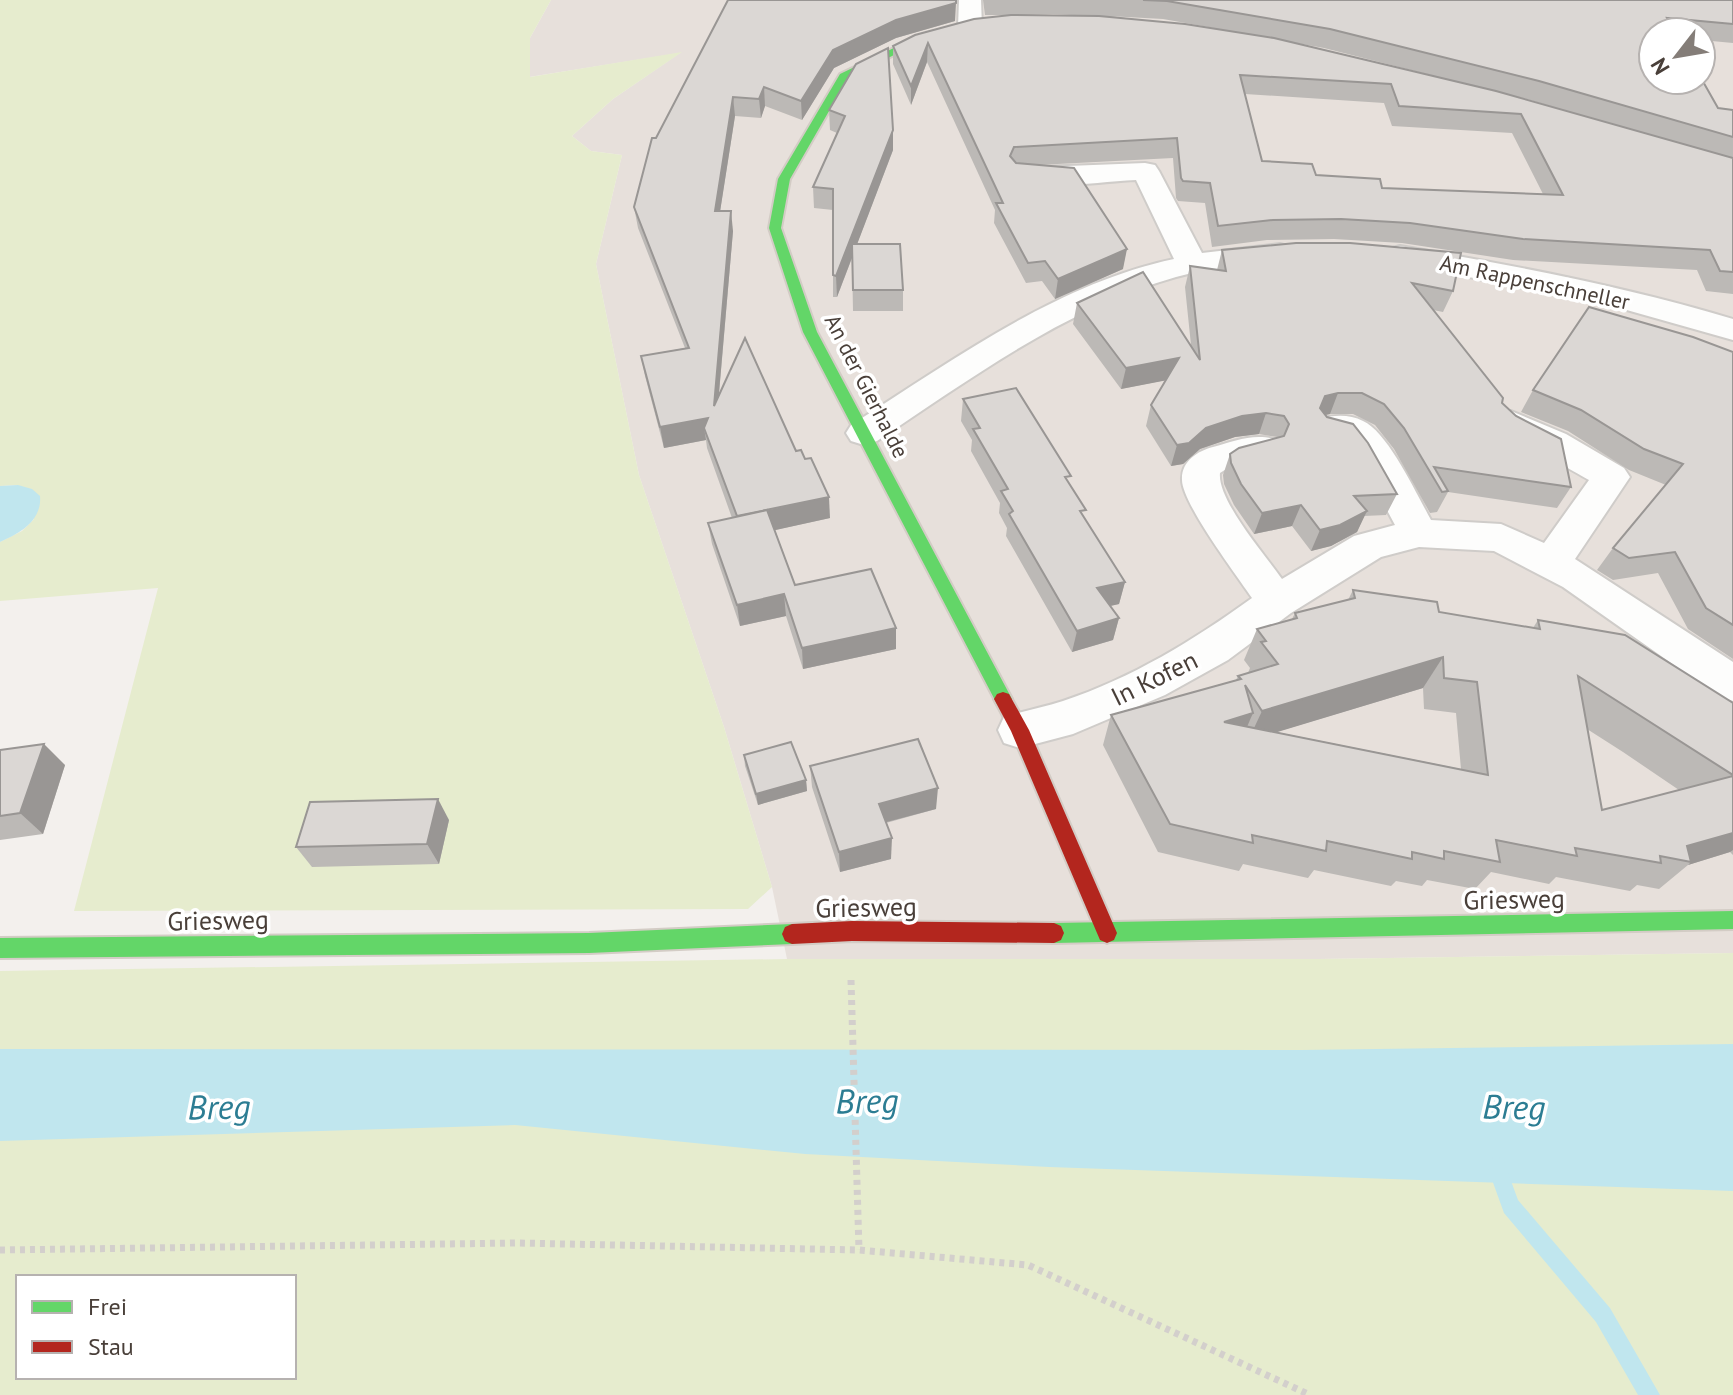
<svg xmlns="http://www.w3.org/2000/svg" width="1733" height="1395" font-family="'PT Sans',sans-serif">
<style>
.residential{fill:#e7e0db;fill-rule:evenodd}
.green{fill:#e6ecce;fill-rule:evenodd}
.water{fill:#c0e6ee}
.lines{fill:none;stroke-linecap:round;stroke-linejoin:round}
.stream{fill:#c0e6ee;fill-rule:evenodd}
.street-casing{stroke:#cfccc9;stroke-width:4}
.fast-casing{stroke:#d3ccc5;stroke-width:4}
.jam-casing{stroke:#d3ccc5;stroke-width:4}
.path{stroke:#d3cfcc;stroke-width:7;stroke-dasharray:5 5;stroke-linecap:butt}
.street{fill:#fdfdfc;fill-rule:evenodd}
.fast{fill:#63d668;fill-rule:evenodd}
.jam{fill:#b3261e;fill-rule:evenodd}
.wall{fill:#bcb9b6;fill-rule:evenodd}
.shaded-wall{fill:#999694}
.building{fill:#dbd7d4;stroke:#999694;stroke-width:2;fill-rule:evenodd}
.labels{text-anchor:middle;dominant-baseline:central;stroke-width:7;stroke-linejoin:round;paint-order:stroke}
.far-street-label{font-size:22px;fill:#493f39;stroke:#fff}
.street-label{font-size:26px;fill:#493f39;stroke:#fff}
.near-water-label{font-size:34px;font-style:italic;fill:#2c7d93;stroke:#fff}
</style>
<rect width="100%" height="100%" fill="#f3f0ed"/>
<!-- residential -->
<path class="residential" d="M551,0H1733V953L1319,959H787L772,887L724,727L639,475L596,264L622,155L591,151L572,136L613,99L680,53L529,77L530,38ZM1653,32H1701V80H1653Z"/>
<!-- green -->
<g class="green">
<path d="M0,0H551L530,38V77L682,52L613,99L572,136L591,151L622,155L596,264L639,475L724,727L772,887L748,909L74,911L158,588L0,601V542L22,531L34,519L18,485L0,486Z"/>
<path d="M1733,953V1395H0V971L787,959H1319ZM18,1277H294V1377H18Z"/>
</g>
<!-- water -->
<g class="water">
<path d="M18,485L32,489L40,496C42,521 20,533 0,542V486Z"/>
<path d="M1733,1044V1191L1049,1167L805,1154L515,1125L0,1141V1049L1301,1050Z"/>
</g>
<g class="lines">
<!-- stream -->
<path class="stream" d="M1496,1157L1503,1159L1518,1200L1610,1308L1660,1395H1638L1596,1322L1504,1213L1487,1166L1489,1159Z"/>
<!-- street casing -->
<g class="street-casing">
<g id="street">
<path d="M959,0H981L982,27L978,32H962L958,27Z"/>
<path d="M1145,163L1155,165L1159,171L1202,253L1280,244L1291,247L1295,253L1291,259C1253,269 1214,266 1176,277C1066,308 970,379 877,441L864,445L851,441L846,433L851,425C952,361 1056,284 1174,259L1136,180C1096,182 1053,190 1014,180L1010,174L1014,168Z"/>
<path d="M1400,246C1512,265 1624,286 1733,319V340L1609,305L1389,261L1385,255L1389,249Z"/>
<path d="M1511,411L1566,434L1624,468L1630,477L1575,559L1733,662V701L1718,696L1563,587L1494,551L1419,547L1381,557L1291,613L1228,660L1165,695L1073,734L1020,748L1004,743L998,730L1004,717C1024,711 1044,707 1063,701C1132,678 1194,640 1252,598C1237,576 1182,503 1182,480C1181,462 1197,451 1213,447C1233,441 1254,433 1274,439L1279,447L1274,455L1231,466L1220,473C1217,500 1266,556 1282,579L1354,536L1395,525L1361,462L1346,442L1319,435L1314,427L1319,419C1334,415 1349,414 1363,421C1388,432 1417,495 1431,520L1501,524L1544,543L1589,480C1571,469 1501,433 1493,422L1498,414Z"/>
</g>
</g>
<!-- fast casing -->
<g class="fast-casing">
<g id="fast">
<path d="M950,30L953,31V35L908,48L848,78L790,179L781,228L817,332L1012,699L1009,704H997L803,332L769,228L778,179L840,74L902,44Z"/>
<path d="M1733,911V929L1054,943L1047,940L1044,933L1047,926L1054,923Z"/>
<path d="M792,924L799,927L802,934L799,941L792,944L589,953L0,958V938L589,933Z"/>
</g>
</g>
<!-- jam casing -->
<g class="jam-casing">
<g id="jam">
<path d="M1003,692L1009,694L1029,730L1117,933L1114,940L1107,943L1100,940L1097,933L1011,731L994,699L997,694Z"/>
<path d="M852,921L1054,923L1061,926L1064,933L1061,940L1054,943L852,941L792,944L785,941L782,934L785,927L792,924Z"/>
</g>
</g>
<!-- path -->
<g class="path">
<path d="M851,980L859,1250"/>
<path d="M0,1250L517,1243L859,1250L1028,1265L1310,1395"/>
</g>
<!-- street -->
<use href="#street" class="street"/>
<!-- fast -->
<use href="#fast" class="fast"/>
<!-- jam -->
<use href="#jam" class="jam"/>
</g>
<!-- wall -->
<g class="wall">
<path d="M728,0L955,21L896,38L834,68L802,120L765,106L761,118L735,116L720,211L733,231L719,394L796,451L830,518L775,530L795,585L896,649L803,669L786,616L740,626L712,544L708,523L732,518L707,448L706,440L664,448L645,376L641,356L685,348L638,228L634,207L656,138Z"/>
<path d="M983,0H1733V43L1701,40V32H1653L1718,108L1733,110V294L1706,291L1697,270L1513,260L1402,243L1334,239L1267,240L1212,247L1205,203L1178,201L1176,198L1173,158L1038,165L1123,269L1055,299L1042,281L1026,283L994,223L995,210L927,62L911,105L893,64V46L1009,15H985ZM1053,14L1089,16L1015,15ZM1108,16L1163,19L1214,28ZM1285,41L1324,48L1474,86ZM1245,94L1384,103L1392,126L1512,133L1543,194L1382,188L1316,175L1262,161ZM1507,94L1530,100L1580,115Z"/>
<path d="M829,110L893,130V150L857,244L903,290V311H853L852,258L837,297H833V210L814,208L813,187L837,133L830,130Z"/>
<path d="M1296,243L1453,291L1443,312L1433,310L1502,403L1571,487L1557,508L1448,492L1437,512L1430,513L1394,449L1375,425L1353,414H1330L1325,415L1397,494L1386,515L1364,516L1357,532L1331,546L1311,551L1292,526L1254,534L1234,505L1224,484L1223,475L1230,454L1277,437L1259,434L1235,437L1200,449L1183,464L1171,466L1146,426L1151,405L1166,380L1121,389L1073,324L1077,303L1191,345L1185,287L1190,266L1217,270L1222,250Z"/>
<path d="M1733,352V659L1688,629L1658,573L1613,580L1597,570L1613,548L1666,485L1629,470L1568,431L1521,412L1533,390Z"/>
<path d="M963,399L1070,484L1084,518L1125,582L1119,604L1110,606L1119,618L1113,640L1072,652L1006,536L1007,528L999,513L1000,503L971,451L972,440L961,421Z"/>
<path d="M1353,590L1439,612L1533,628L1538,620L1733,703V855L1730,852L1688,865L1659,889L1637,885L1630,891L1556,877L1549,884L1491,872L1475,889L1427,880L1422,886L1396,881L1391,886L1314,870L1308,878L1243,864L1239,871L1158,852L1103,745L1111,715L1236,680L1238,676L1248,673L1250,668L1244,660L1257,629L1292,619L1295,613L1348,600ZM1423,688L1424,709L1456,713L1461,769L1276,732ZM1587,729L1623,752L1679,790L1602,810Z"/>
<path d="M0,750L65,765L43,834L0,840Z"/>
<path d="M744,755L806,780L807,791L758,805L745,766Z"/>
<path d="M810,766L936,809L886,823L891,859L840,872L812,787Z"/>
<path d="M449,820L439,864L312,867L296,847Z"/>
</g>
<!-- shaded-wall -->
<g class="shaded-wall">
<path d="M956,3L955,21L896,38L834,68L802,120L801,101L833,50L896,20Z"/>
<path d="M928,43L927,62L911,105V86Z"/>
<path d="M764,87L765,106L761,118L759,99Z"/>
<path d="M733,97L735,116L717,231L715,211Z"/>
<path d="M893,130V150L837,297L836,276Z"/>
<path d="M731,211L733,231L716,427L714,406Z"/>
<path d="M1127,249L1123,269L1055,299L1058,279Z"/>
<path d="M1179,358L1173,379L1121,389L1126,368Z"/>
<path d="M1338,393L1330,414L1316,417L1311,429L1325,396Z"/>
<path d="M1266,413L1259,434L1235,437L1200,449L1183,464L1171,466L1177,445L1206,428L1242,416Z"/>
<path d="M708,418L704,428L706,440L664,448L660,427Z"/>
<path d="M829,497L830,518L740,538L737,517Z"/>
<path d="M1301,505L1292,526L1254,534L1262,513Z"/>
<path d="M1367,511L1357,532L1331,546L1311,551L1320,530Z"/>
<path d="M1125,582L1119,604L1092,610L1097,588Z"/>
<path d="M784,594L786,616L740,626L737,605Z"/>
<path d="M1119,618L1113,640L1072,652L1077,631Z"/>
<path d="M896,628V649L803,669L802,648Z"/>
<path d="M1443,657L1423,688L1248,741L1262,711Z"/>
<path d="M1253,713L1240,743L1224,722Z"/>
<path d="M44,744L65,765L43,834L20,813Z"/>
<path d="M806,780L807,791L758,805L756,794Z"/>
<path d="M938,788L936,809L879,824V804Z"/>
<path d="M438,799L449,820L439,864L427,844Z"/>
<path d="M1733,833V850L1730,852L1688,865L1691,862L1687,846Z"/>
<path d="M892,838L891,859L840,872L839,852Z"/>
</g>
<!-- building -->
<g class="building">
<path d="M728,0H956V3L896,20L833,50L801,101L764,87L759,99L733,97L715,211H731L714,406L745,338L796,451L801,450L805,459L811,458L829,497L737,516L704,428L708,418L660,427L641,356L689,348L634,207L652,138H656Z"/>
<path d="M1143,0H1733V24L1667,18L1675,32H1653V80H1701V78L1718,108L1733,110V137L1539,81L1330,29L1167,1Z"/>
<path d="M1011,15L1099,16L1185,24L1274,38L1496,91L1733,158V272L1720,271L1710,250L1523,239L1410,223L1341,219L1273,220L1218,226L1210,183L1183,181L1181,178L1177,138L1014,147L1010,156L1016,163L1074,168L1127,249L1058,279L1045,261L1028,263L996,203H1003L928,43L911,86L893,46L915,35L974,19ZM1240,75L1391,84L1399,106L1521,114L1563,195L1382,188L1380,179L1316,175L1312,164L1262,161Z"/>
<path d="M888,48L893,130L836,276L833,275V189L813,187L845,116L829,110L856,64Z"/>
<path d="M1296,243H1350L1461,253L1453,291L1412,283L1503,398L1502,403L1516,416L1561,439L1571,487L1434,467L1448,491L1442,492L1404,428L1384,404L1362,393H1338L1325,396L1320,408L1327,417L1353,424L1368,443L1397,494L1354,496L1367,511L1340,525L1320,530L1301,505L1262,513L1241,484L1231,463L1230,454L1239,448L1284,436L1289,424L1284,416L1266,413L1242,416L1206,428L1189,443L1177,445L1151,405L1179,358L1126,368L1077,303L1143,272L1200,360L1190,266L1226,271L1222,250Z"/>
<path d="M852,244H900L903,290H853Z"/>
<path d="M1589,307L1693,337L1733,352V625L1706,608L1675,552L1629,558L1613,548L1683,464L1644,449L1581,410L1533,390Z"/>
<path d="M1016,388L1071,476L1065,477L1086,510L1080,511L1125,582L1097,588L1119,618L1077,631L1009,514L1013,511L1001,491L1008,489L973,429L980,428L963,399Z"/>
<path d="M767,510L795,585L871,569L896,628L802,648L784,594L737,605L708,523Z"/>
<path d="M1353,590L1437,602L1439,612L1540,629L1538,620L1625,635L1733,703V775L1578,676L1602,810L1733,776V833L1687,846L1691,862L1660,856L1661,863L1575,848L1577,856L1496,840L1500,862L1444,851V859L1412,852V859L1327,841L1326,851L1252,835L1253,843L1170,824L1111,715L1241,679L1238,676L1278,664L1261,642L1266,641L1257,629L1297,618L1295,613L1355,598ZM1443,657L1444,678L1477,682L1488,775L1224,722L1253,713L1245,685L1262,711Z"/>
<path d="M918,739L938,788L879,804L892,838L839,852L810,766Z"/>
<path d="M791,742L806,780L756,794L744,755Z"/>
<path d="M44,744L20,813L0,816V750Z"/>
<path d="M438,799L427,844L296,847L310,802Z"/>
</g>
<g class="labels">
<!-- far-street labels -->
<g class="far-street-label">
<text transform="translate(1535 282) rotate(12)">Am Rappenschneller</text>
<text transform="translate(867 386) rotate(63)">An der Gierhalde</text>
</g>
<!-- street labels -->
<g class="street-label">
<text transform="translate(1154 678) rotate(-26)">In Kofen</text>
<text transform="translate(1514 899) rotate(-1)">Griesweg</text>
<text transform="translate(866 907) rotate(-1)">Griesweg</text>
<text transform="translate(218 920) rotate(-1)">Griesweg</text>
</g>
<!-- near-water labels -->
<g class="near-water-label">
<text transform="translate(867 1100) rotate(-1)">Breg</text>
<text transform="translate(219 1106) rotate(-1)">Breg</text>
<text transform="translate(1514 1106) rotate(1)">Breg</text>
</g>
</g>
<!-- legend -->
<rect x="16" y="1275" width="280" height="104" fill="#ffffff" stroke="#b6b2b0" stroke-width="2"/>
<rect x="32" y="1301" width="40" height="12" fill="#63d668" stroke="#b6b2b0" stroke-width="2"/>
<text x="88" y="1315" font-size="24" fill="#493f39">Frei</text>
<rect x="32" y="1341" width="40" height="12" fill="#b3261e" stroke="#b6b2b0" stroke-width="2"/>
<text x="88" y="1355" font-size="24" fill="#493f39">Stau</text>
<!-- north arrow -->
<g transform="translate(1677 56) rotate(239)"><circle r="38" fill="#ffffff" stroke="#b6b2b0" stroke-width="2"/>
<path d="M0-6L14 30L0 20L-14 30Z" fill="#847d78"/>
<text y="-12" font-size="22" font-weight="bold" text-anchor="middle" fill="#493f39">N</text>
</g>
</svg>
